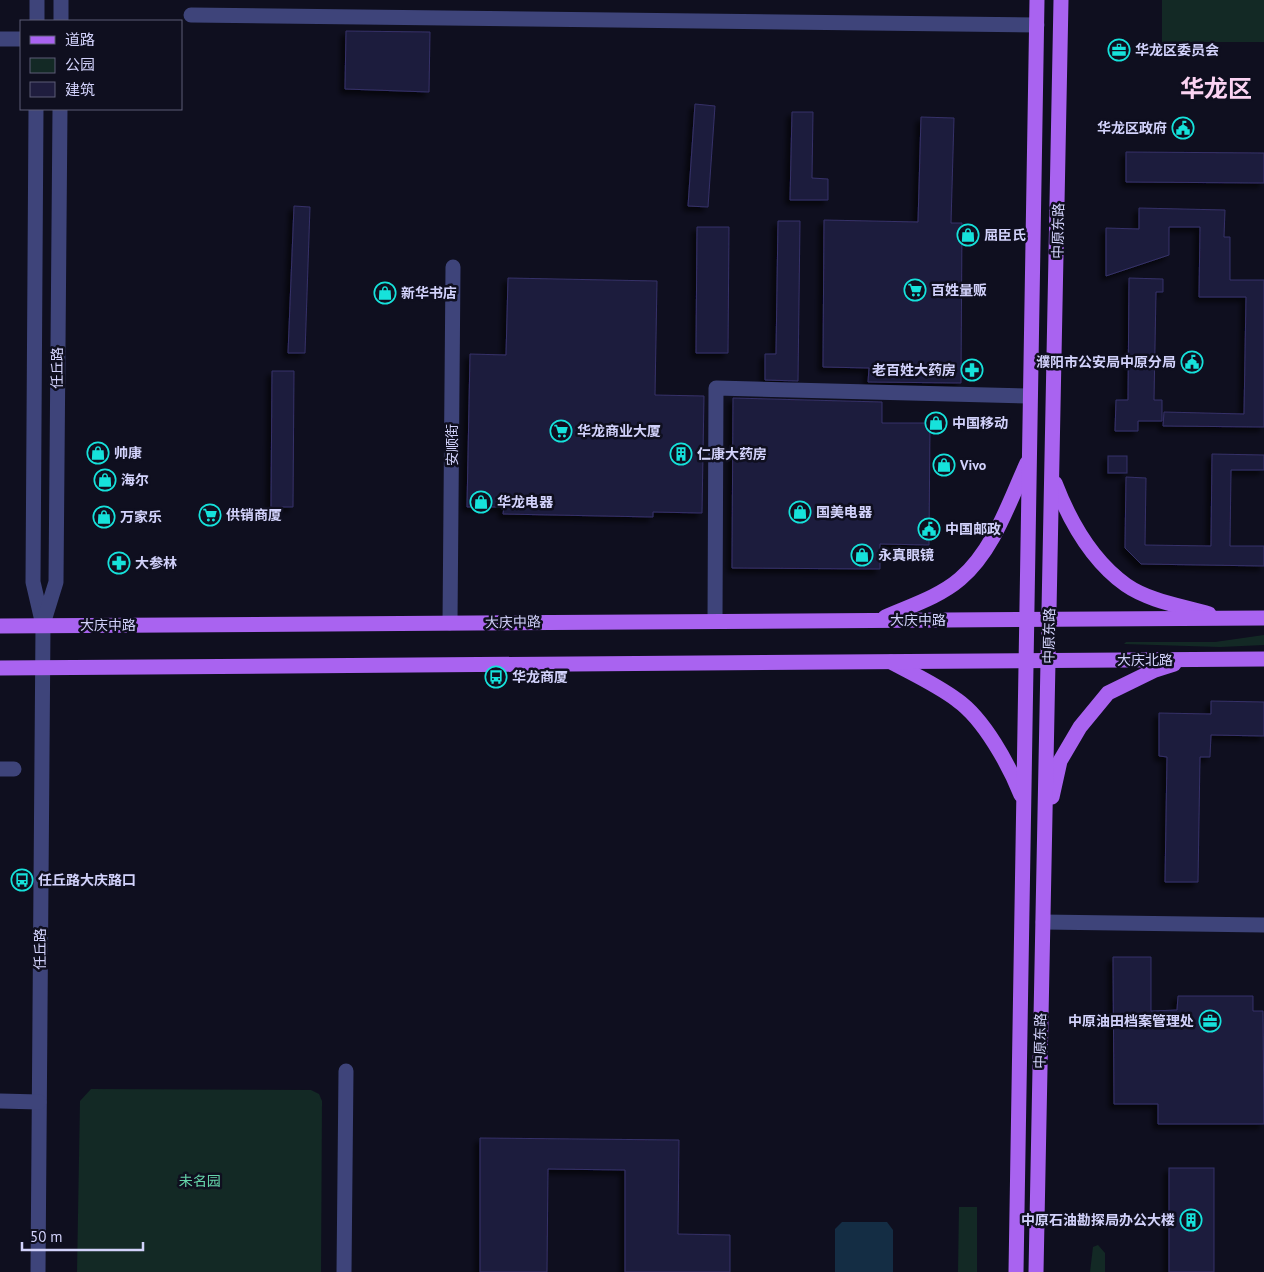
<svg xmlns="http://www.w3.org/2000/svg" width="1264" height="1272" font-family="'PT Sans','Noto Sans SC',sans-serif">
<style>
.green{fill:#132925}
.water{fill:#142d44}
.building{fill:#1f1d3e;stroke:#353168;filter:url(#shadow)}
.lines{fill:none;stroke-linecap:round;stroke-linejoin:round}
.minor{stroke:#3e447a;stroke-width:15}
.major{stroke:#a963f0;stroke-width:15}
.labels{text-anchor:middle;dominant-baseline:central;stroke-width:5;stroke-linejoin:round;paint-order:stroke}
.poi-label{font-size:14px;font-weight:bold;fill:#d2d2fb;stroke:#0f0f1f;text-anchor:start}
.street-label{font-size:14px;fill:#d2d2fb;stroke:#0f0f1f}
.park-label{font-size:14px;fill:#65d3a9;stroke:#0f0f1f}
.town-label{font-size:24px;font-weight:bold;fill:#fbd3f2;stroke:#0f0f1f}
</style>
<defs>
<filter id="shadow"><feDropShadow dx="-4.5" dy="4.5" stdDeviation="2.5" flood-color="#0009"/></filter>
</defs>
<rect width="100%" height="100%" fill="#0f0f1f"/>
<!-- green -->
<g class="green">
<rect x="1162" y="0" width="102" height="42"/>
<path d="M1264,635V645L1220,647L1124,644L1126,642H1215Z"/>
<path d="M91,1089L311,1090L319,1094L322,1101L321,1272H77L80,1101Z"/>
<path d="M959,1207H977V1272H958Z"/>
<path d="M1098,1245L1105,1253V1272H1090L1093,1247Z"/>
</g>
<!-- water -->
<path class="water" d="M842,1222H887L893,1230V1272H835V1229Z"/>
<!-- building -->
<g class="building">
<path d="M346,31L430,32L429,92L345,89Z"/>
<path d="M695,104L715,106L708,207L688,206Z"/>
<path d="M792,112H813L812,178L828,179V200H790Z"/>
<path d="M921,117L954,118L951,223H962L961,383L868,382L869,368L823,367L824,220L918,222Z"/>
<path d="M1126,152L1264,153V183L1126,182Z"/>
<path d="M294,206L310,207L305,353H288Z"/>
<path d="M1139,208L1225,210L1224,237H1230V280H1264V427L1163,426L1164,412L1244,414L1246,297H1199L1200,227H1169V255L1106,276V228L1139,229Z"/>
<path d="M778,221H800L798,381L765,380V354H776Z"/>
<path d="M697,227H729L728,353H696Z"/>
<path d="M508,278L657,281L655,395L704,396L702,513L653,512V517L503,514L504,507H467L470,354L506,355Z"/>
<path d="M1129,278L1163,279V292H1156L1154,400H1162V421H1138V431H1115L1116,400H1128Z"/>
<path d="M272,371H294L293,507H271Z"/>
<path d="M733,398L882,402V423H930L929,545L880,544V569L732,568Z"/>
<path d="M1212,454L1264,455V470H1231L1230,546H1264V566L1141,564L1125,548L1126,477L1146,478L1145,545L1211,546Z"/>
<rect x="1108" y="456" width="19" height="17"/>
<path d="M1211,701L1264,702V736L1211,735L1210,757H1200L1198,882H1165L1167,757L1159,756V713L1211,714Z"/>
<path d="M1113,957H1151V1011L1177,1010L1178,996H1253V1011H1263L1264,1124H1158V1104H1114Z"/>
<path d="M480,1138L679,1140L678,1234L730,1235V1272H625V1170L548,1169L547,1272H480Z"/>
<rect x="1169" y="1168" width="45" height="104"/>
</g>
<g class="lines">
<!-- minor -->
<g class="minor">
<path d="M191,15L1037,25"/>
<path d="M37,21V0"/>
<path d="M61,21V0"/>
<path d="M0,39H21"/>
<path d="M36,109L33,582L43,625L38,1272"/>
<path d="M715,621L716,388L1030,396"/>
<path d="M450,623L453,267"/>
<path d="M43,624L56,582L60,109"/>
<path d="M0,769H14"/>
<path d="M1043,922L1264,925"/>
<path d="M0,1101L39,1102"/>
<path d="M344,1272L346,1071"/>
</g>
<!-- major -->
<g class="major">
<path d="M1055,483C1070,522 1091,560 1126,585C1149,601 1182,606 1209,614"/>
<path d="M885,617C910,606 939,597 960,579C994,550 1009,502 1027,463"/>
<path d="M0,626L1264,618"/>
<path d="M891,662C913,674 937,685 957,700C984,719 1009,765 1021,795"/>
<path d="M0,668L1264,659"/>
<path d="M1052,797L1060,761L1080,727L1108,693L1155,670L1174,664"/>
<path d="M1016,1272L1037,0"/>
<path d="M1036,1272L1061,0"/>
</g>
</g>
<!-- icons -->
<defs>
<g id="office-ring" transform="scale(1.125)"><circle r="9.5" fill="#0f0f1f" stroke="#16e2db" stroke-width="1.5"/><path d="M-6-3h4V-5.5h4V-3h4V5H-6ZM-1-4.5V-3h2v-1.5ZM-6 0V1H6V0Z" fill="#16e2db"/></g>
<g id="civic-ring" transform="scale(1.125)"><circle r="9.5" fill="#0f0f1f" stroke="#16e2db" stroke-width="1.5"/><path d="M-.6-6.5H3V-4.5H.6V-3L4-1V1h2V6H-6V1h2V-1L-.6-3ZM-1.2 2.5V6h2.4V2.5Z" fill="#16e2db"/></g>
<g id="shop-ring" transform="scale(1.125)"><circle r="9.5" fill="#0f0f1f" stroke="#16e2db" stroke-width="1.5"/><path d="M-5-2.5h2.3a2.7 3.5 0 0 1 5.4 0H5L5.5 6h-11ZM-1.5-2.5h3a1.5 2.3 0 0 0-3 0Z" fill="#16e2db"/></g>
<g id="supermarket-ring" transform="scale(1.125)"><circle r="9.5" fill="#0f0f1f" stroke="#16e2db" stroke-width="1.5"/><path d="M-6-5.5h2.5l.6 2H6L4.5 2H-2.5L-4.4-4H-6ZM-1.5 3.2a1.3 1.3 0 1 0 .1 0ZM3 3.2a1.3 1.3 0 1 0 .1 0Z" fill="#16e2db"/></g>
<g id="pharmacy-ring" transform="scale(1.125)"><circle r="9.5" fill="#0f0f1f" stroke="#16e2db" stroke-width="1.5"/><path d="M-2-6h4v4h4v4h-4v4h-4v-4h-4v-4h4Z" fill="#16e2db"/></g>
<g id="building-ring" transform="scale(1.125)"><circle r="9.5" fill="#0f0f1f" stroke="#16e2db" stroke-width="1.5"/><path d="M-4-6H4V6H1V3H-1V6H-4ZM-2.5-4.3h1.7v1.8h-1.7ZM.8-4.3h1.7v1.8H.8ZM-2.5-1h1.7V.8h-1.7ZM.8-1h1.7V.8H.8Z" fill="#16e2db"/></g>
<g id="bus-ring" transform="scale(1.125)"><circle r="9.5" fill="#0f0f1f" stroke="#16e2db" stroke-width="1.5"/><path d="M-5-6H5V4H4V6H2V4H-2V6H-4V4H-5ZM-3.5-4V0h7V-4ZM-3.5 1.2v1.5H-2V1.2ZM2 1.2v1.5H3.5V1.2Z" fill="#16e2db"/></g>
</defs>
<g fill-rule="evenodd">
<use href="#office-ring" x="1119" y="50"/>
<use href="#civic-ring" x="1183" y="128"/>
<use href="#shop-ring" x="968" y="235"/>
<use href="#supermarket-ring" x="915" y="290"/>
<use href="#shop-ring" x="385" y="293"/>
<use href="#civic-ring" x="1192" y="362"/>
<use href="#pharmacy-ring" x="972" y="370"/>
<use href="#shop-ring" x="936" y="423"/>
<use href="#supermarket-ring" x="561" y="431"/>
<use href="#shop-ring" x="98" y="453"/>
<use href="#building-ring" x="681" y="454"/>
<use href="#shop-ring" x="944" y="465"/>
<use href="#shop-ring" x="105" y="480"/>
<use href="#shop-ring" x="481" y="502"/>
<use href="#shop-ring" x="800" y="512"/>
<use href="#supermarket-ring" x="210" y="515"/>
<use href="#shop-ring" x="104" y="517"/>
<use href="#civic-ring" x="929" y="529"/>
<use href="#shop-ring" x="862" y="555"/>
<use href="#pharmacy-ring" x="119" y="563"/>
<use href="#bus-ring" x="496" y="677"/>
<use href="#bus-ring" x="22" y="880"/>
<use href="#office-ring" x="1210" y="1021"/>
<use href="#building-ring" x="1191" y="1220"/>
</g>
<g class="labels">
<!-- poi labels -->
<g class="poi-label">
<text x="1135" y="50">华龙区委员会</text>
<text x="1167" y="128" text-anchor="end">华龙区政府</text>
<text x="984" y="235">屈臣氏</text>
<text x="931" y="290">百姓量贩</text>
<text x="401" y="293">新华书店</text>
<text x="1176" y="362" text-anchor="end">濮阳市公安局中原分局</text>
<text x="956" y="370" text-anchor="end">老百姓大药房</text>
<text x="952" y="423">中国移动</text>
<text x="577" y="431">华龙商业大厦</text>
<text x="114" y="453">帅康</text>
<text x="697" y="454">仁康大药房</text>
<text x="960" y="465">Vivo</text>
<text x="121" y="480">海尔</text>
<text x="497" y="502">华龙电器</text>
<text x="816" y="512">国美电器</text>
<text x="226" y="515">供销商厦</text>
<text x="120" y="517">万家乐</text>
<text x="945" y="529">中国邮政</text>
<text x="878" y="555">永真眼镜</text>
<text x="135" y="563">大参林</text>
<text x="512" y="677">华龙商厦</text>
<text x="38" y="880">任丘路大庆路口</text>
<text x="1194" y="1021" text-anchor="end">中原油田档案管理处</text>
<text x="1175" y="1220" text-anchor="end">中原石油勘探局办公大楼</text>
</g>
<!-- street labels -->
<g class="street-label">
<text transform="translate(1058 231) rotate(-89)">中原东路</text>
<text transform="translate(57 368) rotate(-90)">任丘路</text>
<text transform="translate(452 445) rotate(-90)">安顺街</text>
<text x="918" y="620">大庆中路</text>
<text transform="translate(513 622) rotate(-1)">大庆中路</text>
<text x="108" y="625">大庆中路</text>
<text transform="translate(1049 636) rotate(-89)">中原东路</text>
<text x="1145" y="660">大庆北路</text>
<text transform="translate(40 949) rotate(-90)">任丘路</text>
<text transform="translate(1040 1041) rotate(-89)">中原东路</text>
</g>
<!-- park labels -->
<g class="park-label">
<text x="200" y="1181">未名园</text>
</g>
<!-- town labels -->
<g class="town-label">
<text x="1216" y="88">华龙区</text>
</g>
</g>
<!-- legend -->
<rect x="20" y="20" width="162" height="90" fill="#0f0f1f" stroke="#5d5d77"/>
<rect x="30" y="36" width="25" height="8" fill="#a963f0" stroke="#5d5d77"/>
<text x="65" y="45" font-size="15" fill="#d2d2fb">道路</text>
<rect x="30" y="58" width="25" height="15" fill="#132925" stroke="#5d5d77"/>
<text x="65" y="70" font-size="15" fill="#d2d2fb">公园</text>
<rect x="30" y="82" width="25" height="15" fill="#1f1d3e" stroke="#5d5d77"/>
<text x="65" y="95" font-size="15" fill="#d2d2fb">建筑</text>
<!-- scale -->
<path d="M22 1242v8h121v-8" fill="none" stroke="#d2d2fb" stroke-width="2.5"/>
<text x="30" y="1242" font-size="15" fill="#d2d2fb" stroke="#0f0f1f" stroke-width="4" paint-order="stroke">50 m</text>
</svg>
